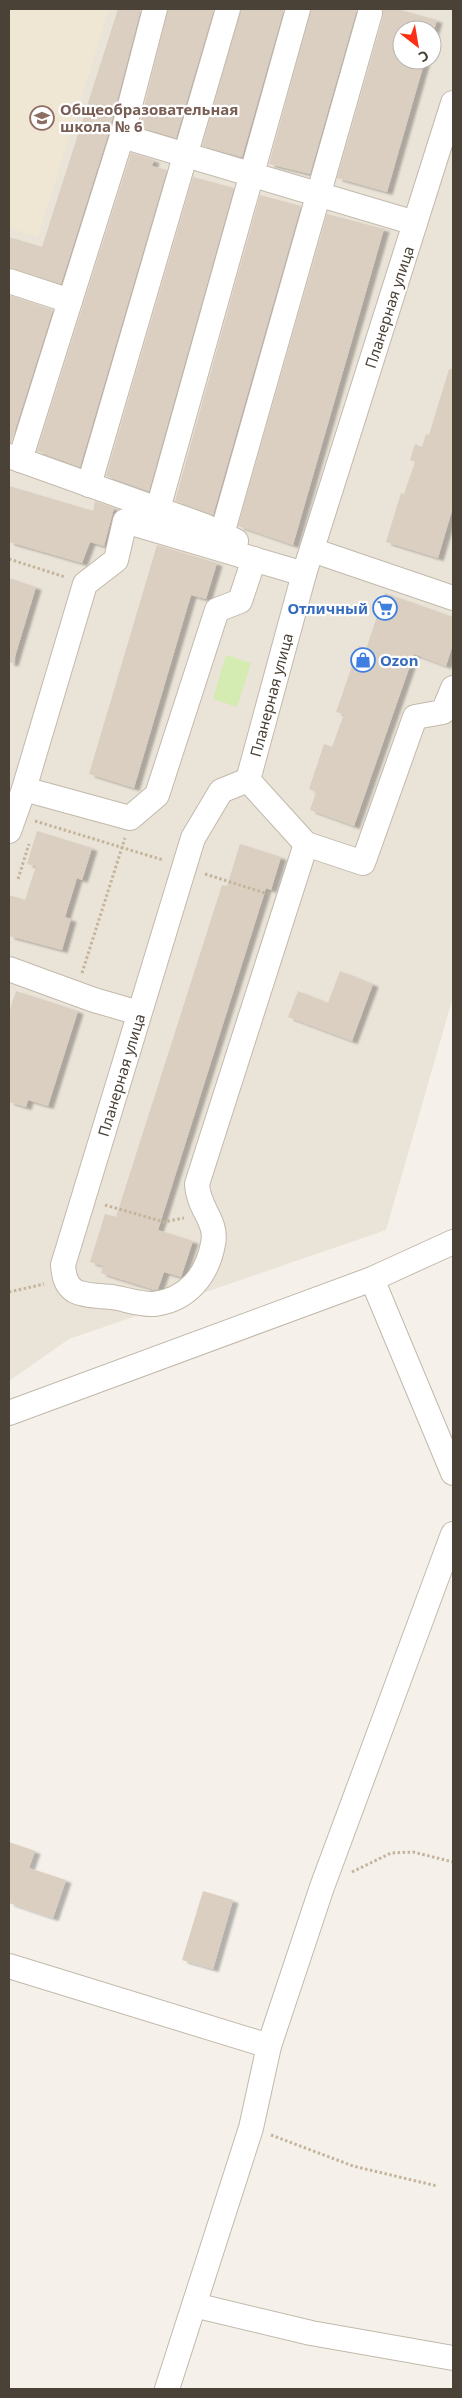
<svg xmlns="http://www.w3.org/2000/svg" width="462" height="2398" font-family="'Noto Sans',sans-serif">
<style>
.residential{fill:#eae3d7;fill-rule:evenodd}
.education{fill:#efe6d3}
.park{fill:#d4ebb1}
.building{fill:#dbcfc1;filter:url(#shadow)}
.lines{fill:none;stroke-linecap:round;stroke-linejoin:round}
.minor-casing{stroke:#c2b9ab;stroke-width:26}
.path{stroke:#c4b49c;stroke-width:3;stroke-dasharray:2.5 2.5;stroke-linecap:butt}
.minor{stroke:#fff;stroke-width:24}
.labels{text-anchor:middle;dominant-baseline:central;stroke-width:4.5;stroke-linejoin:round;paint-order:stroke}
.education-label{font-size:15px;font-weight:bold;fill:#785e54;stroke:#fff;text-anchor:start}
.street-label{font-size:15px;fill:#4a4237;stroke:#fff}
.shop-label{font-size:15px;font-weight:bold;fill:#366cbe;stroke:#fff;text-anchor:end}
</style>
<defs>
<filter id="shadow"><feDropShadow dx="5.5" dy="3" stdDeviation="1" flood-color="#0004"/></filter>
</defs>
<rect width="100%" height="100%" fill="#f5f1ea"/>
<!-- residential -->
<path class="residential" d="M9,9H453V997L386,1230L69,1339L9,1381ZM402,30H432V60H402Z"/>
<!-- education -->
<path class="education" d="M9,9H109L38,237L9,228Z"/>
<!-- park -->
<path class="park" d="M226,655L251,663L237,707L213,699Z"/>
<!-- building -->
<g class="building">
<path d="M118,9H141L109,132L61,284L9,268V237L42,247Z"/>
<path d="M168,9H214L176,138L139,127Z"/>
<path d="M241,9H284L242,157L202,146Z"/>
<path d="M311,9H357L310,174L269,164Z"/>
<path d="M383,9H397L437,20L432,37V30H402V60H425L387,192L337,178L383,17Z"/>
<path d="M131,153L154,160L152,166L167,170L80,467L37,451Z"/>
<path d="M193,177L234,188L149,491L106,476Z"/>
<path d="M260,195L301,206L213,515L175,501Z"/>
<path d="M327,214L384,229L293,545L238,526Z"/>
<path d="M9,295L53,310L11,443H9Z"/>
<path d="M449,369H453V507L438,558L386,542L401,493L404,494L415,462L410,460L415,444L422,447L426,434L429,435Z"/>
<path d="M9,486L93,511L95,501L114,508L104,546L90,542L82,563L9,542Z"/>
<path d="M157,545L217,563L206,599L191,595L134,788L89,774Z"/>
<path d="M9,578L36,587L13,663H9Z"/>
<path d="M385,593L453,617V644L446,666L414,654L354,826L310,810L316,792L309,789L324,744L332,747L344,714L336,712L359,646L366,649Z"/>
<path d="M37,831L92,848L82,880L77,878L65,917L71,919L62,950L9,936V895L25,900L36,866L27,864Z"/>
<path d="M240,844L281,857L271,890L266,888L158,1230L193,1241L181,1277L164,1272L158,1289L155,1290L101,1273L103,1266L90,1262L105,1214L116,1217L222,885L227,886Z"/>
<path d="M340,971L373,984L352,1041L288,1017L298,991L328,1003Z"/>
<path d="M16,991L78,1011L48,1106L28,1100L26,1107L9,1102V1012Z"/>
<path d="M9,1842L35,1851L29,1868L66,1880L53,1918L9,1903Z"/>
<path d="M203,1891L233,1900L213,1969L182,1960Z"/>
</g>
<g class="lines">
<!-- minor casing -->
<g class="minor-casing">
<g id="minor">
<path d="M122,136L415,223"/>
<path d="M9,281L70,301"/>
<path d="M9,456L205,526L236,541"/>
<path d="M20,460L122,136L155,9"/>
<path d="M89,485L228,9"/>
<path d="M158,509L298,9"/>
<path d="M222,534L370,13"/>
<path d="M312,550L453,598"/>
<path d="M248,780L306,844L363,863L415,717L443,712L453,688"/>
<path d="M24,789L130,818L157,795L217,610L240,601L254,559"/>
<path d="M9,831L24,789L85,584L116,560L125,521L304,574"/>
<path d="M306,844L197,1184C198,1209 218,1221 213,1244C207,1276 187,1300 154,1304C141,1305 125,1299 112,1297C102,1296 84,1296 75,1291C65,1285 64,1275 63,1265L193,838L221,791L248,780L304,574L453,103"/>
<path d="M9,969L94,1000L139,1013"/>
<path d="M372,1279L453,1242"/>
<path d="M9,1413L372,1279L453,1473"/>
<path d="M9,1966L269,2046"/>
<path d="M194,2305L311,2333L453,2358"/>
<path d="M167,2389L251,2128L269,2046L322,1887L453,1534"/>
</g>
</g>
<!-- path -->
<g class="path">
<path d="M9,559L65,577"/>
<path d="M35,821L163,860"/>
<path d="M205,874L268,894"/>
<path d="M18,879L29,844"/>
<path d="M82,973L125,838"/>
<path d="M105,1205L164,1222L184,1218"/>
<path d="M9,1292L44,1284"/>
<path d="M352,1872L391,1853L413,1852L453,1862"/>
<path d="M271,2135L353,2166L437,2186"/>
</g>
<!-- minor -->
<use href="#minor" class="minor"/>
</g>
<!-- icons -->
<defs>
<g id="school-ring" transform="scale(1.25)"><circle r="9.5" fill="#fff" stroke="#8d6e63" stroke-width="1.5"/><path d="M0-5L7-2L0 1L-7-2ZM-4 1L0 2.5L4 1V4Q0 6-4 4Z" fill="#8d6e63"/></g>
<g id="supermarket-ring" transform="scale(1.25)"><circle r="9.5" fill="#fff" stroke="#3f7fe0" stroke-width="1.5"/><path d="M-6-5.5h2.5l.6 2H6L4.5 2H-2.5L-4.4-4H-6ZM-1.5 3.2a1.3 1.3 0 1 0 .1 0ZM3 3.2a1.3 1.3 0 1 0 .1 0Z" fill="#3f7fe0"/></g>
<g id="shop-ring" transform="scale(1.25)"><circle r="9.5" fill="#fff" stroke="#3f7fe0" stroke-width="1.5"/><path d="M-5-2.5h2.3a2.7 3.5 0 0 1 5.4 0H5L5.5 6h-11ZM-1.5-2.5h3a1.5 2.3 0 0 0-3 0Z" fill="#3f7fe0"/></g>
</defs>
<g fill-rule="evenodd">
<use href="#school-ring" x="42" y="118"/>
<use href="#supermarket-ring" x="385" y="608"/>
<use href="#shop-ring" x="363" y="660"/>
</g>
<g class="labels">
<!-- education labels -->
<g class="education-label">
<text x="60" y="109">Общеобразовательная<tspan x="60" dy="17">школа № 6</tspan></text>
</g>
<!-- street labels -->
<g class="street-label">
<text transform="translate(389 307) rotate(-72)">Планерная улица</text>
<text transform="translate(271 695) rotate(-75)">Планерная улица</text>
<text transform="translate(121 1075) rotate(-73)">Планерная улица</text>
</g>
<!-- shop labels -->
<g class="shop-label">
<text x="368" y="608">Отличный</text>
<text x="380" y="660" text-anchor="start">Ozon</text>
</g>
</g>
<!-- border -->
<rect width="462" height="2398" fill="none" stroke="#4a4237" stroke-width="20"/>
<!-- north arrow -->
<g transform="translate(417 45) rotate(149)"><circle r="24" fill="#ffffff" stroke="#b7b3af"/>
<path d="M0-4L9 19L0 12L-9 19Z" fill="#ff2e17"/>
<text y="-8" font-size="14" font-weight="bold" text-anchor="middle" fill="#4a4237">С</text>
</g>
</svg>
